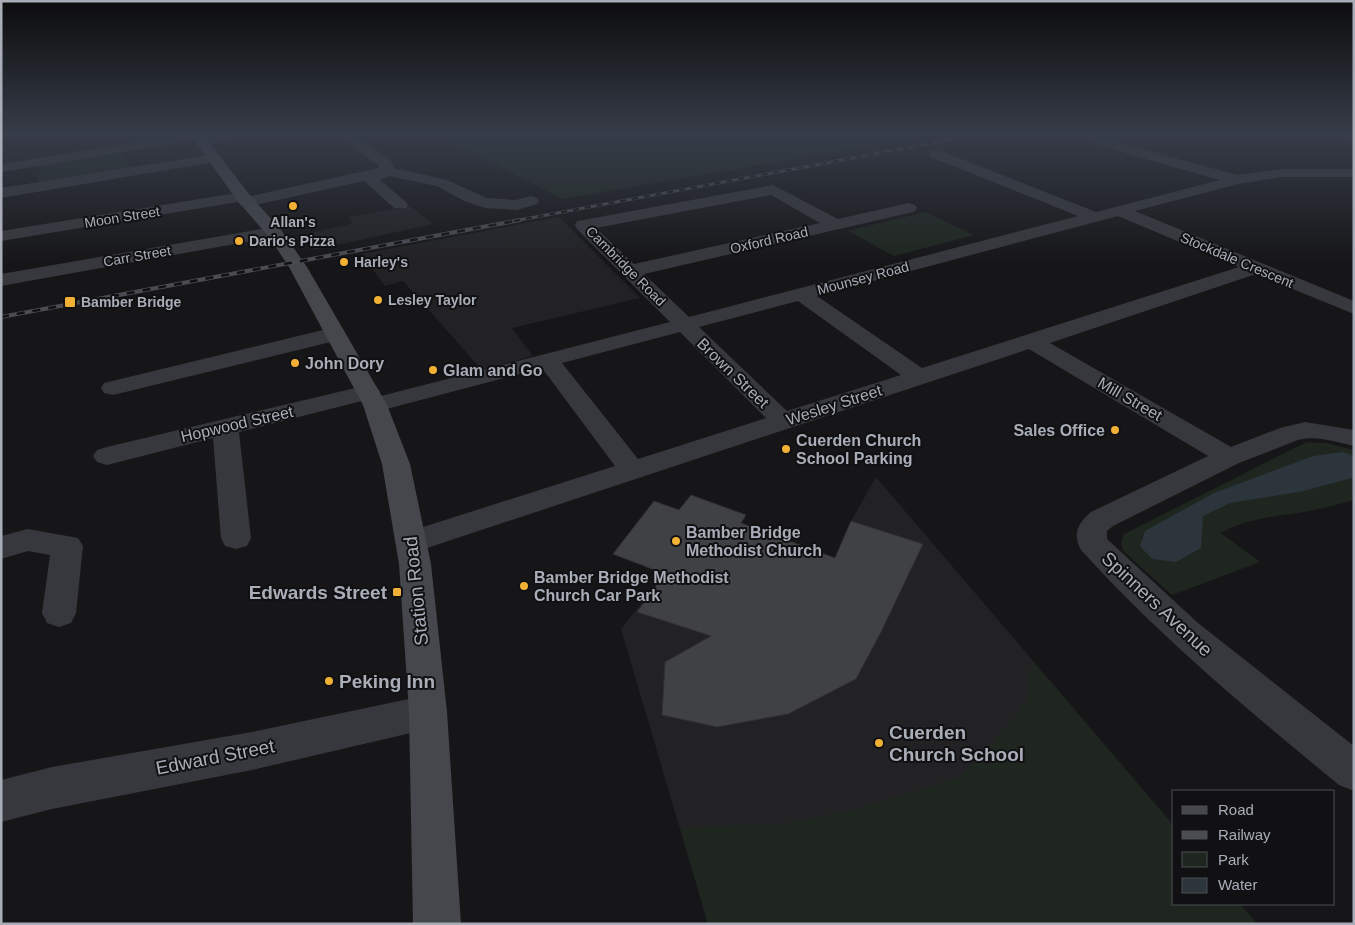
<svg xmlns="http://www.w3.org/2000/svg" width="1355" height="925" font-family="Helvetica,sans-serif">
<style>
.built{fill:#222225}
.green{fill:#1e261f}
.water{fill:#2c353c}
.building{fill:#404145;stroke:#303034}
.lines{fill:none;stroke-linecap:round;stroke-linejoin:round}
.street{fill:#37383d;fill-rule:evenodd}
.secondary{fill:#45474d;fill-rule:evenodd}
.rail-far1-casing{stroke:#4a4c52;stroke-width:3}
.rail-casing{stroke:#4a4c52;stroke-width:4}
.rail-far1{stroke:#111113;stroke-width:2;stroke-dasharray:6;stroke-linecap:butt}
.rail{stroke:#111113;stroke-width:2.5;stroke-dasharray:8;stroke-linecap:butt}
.poi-dot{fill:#f2b134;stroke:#111113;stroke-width:2}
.labels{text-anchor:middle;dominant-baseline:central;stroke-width:4;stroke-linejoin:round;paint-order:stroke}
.far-street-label{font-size:14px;fill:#a8adb8;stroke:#111113}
.far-poi-label{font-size:14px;font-weight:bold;fill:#a8adb8;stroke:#111113;text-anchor:start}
.poi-label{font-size:16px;font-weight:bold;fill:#a8adb8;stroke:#111113;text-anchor:start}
.street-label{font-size:16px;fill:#a8adb8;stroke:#111113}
.near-street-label{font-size:19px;fill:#a8adb8;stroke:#111113}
.near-poi-label{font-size:19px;font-weight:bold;fill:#a8adb8;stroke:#111113;text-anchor:start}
</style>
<rect width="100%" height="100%" fill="#161618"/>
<!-- built -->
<g class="built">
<path d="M410,206L433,224L314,250L305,234L347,225L352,223L348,217Z"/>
<path d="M559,217L640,298L512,328L533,356L482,370L403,281L385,286L361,254Z"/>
<path d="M876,477L1174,826V904H1240L1257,924H708L621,629L665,574L835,558L851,521Z"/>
</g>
<!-- green -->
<g class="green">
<path d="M435,133H946L562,199Z"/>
<path d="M120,152L132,170L36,186L41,165Z"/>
<path d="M925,212L974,235L894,256L848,231Z"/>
<path d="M1307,442L1326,443L1354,450V500C1337,505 1321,509 1304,512C1274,517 1247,518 1221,533L1260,562L1172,595L1123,551L1121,543L1124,534Z"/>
<path d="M1032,660L1174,826V904H1240L1257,924H708L680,827L781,824L857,809L957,778L984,753L1027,702Z"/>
</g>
<!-- water -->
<path class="water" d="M1343,452L1354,456V477L1352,478L1299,492L1230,503L1203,516L1201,548L1176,562L1152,559L1140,546L1145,531L1214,493L1313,456Z"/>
<!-- building -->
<path class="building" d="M691,495L746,515L741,523L835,558L851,521L923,544L881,632L856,679L788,714L717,727L662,715L665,662L711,636L637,612L665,574L613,554L654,501L679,510Z"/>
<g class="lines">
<!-- street -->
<g class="street">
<path d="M192,133H204V138L227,133H255L249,137L202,146L197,145V140L1,172V164Z"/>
<path d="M334,133H349L391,161L394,168L447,180L487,198L516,200L531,196L537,198L539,201L537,204L517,210L485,208L464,201L437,186L389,176L380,180L406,202L408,205L406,208H394L364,181L246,207L240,205L238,202L1,241V231L243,192L250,196L379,168V166Z"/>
<path d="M1074,133H1093L1131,146L1237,175L1282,169H1354V177H1282L1238,184L1135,211L1354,301V314L1256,274L1050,343L1231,447L1280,428L1305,422L1354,430V446C1336,442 1316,435 1298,440L1239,463L1113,526L1107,531V539L1198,623L1354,746V791L1339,785C1249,711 1160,637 1081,550C1072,534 1078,523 1091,512L1208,456L1029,349L412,553L401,550L396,542L401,534L615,466L542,368L375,412L366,410L363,405L366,400L239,432L251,538L247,546L236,549L225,546L221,538L213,438L107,465L97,462L93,456L97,450L107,447L368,385L377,387L380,392L377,397L670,322L577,229L575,225L577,221L583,220L773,185L838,219L909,203L915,205L917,208L915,211L909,213L644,274L689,317L1078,216L931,157L929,154L931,151H941L1096,212L1220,180L1121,152L1075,136ZM771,195L820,223L634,264L596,228ZM1118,216L1239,267L922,368L817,296ZM798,301L901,375L787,411L699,327ZM680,332L766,418L638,459L562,363Z"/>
<path d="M1304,133L1354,134V142L1310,137Z"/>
<path d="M215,154L220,155L222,158L220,161L1,198V188Z"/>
<path d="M273,227L279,228L282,232L279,236L1,286V274Z"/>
<path d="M335,327L343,329L346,334L343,339L113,395L104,393L101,388L104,383Z"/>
<path d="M28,529L78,538L83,546L76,613L71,623L59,627L47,623L42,613L50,555L28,551L1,559V536Z"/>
<path d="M428,695L442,700L447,712L442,724L428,729L252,770L52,809L1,822V780L52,767L252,732Z"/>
</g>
<!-- secondary -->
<path class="secondary" d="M189,133H202L249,194L281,230L307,267L387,405L410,464L431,564L447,712L461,924H413L409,712L399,564L382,464L363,405L289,267L269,237L237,200Z"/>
<!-- rail-far1 casing -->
<g class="rail-far1-casing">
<path id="rail-far1" d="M514,221L987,133"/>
</g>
<!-- rail casing -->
<g class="rail-casing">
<path id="rail" d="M1,317L520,220"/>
</g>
<!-- rail-far1 -->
<use href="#rail-far1" class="rail-far1"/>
<!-- rail -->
<use href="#rail" class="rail"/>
</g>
<!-- sky -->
<linearGradient id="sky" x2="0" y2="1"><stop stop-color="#0c0c0d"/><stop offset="0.51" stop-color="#363c48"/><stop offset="1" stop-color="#363c48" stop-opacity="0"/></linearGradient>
<rect width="1355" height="263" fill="url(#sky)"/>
<!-- markers -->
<g class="poi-dot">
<circle cx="293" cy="206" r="5"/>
<circle cx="239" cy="241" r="5"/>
<circle cx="344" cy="262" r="5"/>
<circle cx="378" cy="300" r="5"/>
<rect x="64" y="296" width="12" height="12" rx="2.5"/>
<circle cx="295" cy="363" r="5"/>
<circle cx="433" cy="370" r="5"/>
<circle cx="1115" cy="430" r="5"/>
<circle cx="786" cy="449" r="5"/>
<circle cx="676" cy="541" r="5"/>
<circle cx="524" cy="586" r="5"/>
<rect x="392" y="587" width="10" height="10" rx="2.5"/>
<circle cx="329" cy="681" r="5"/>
<circle cx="879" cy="743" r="5"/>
</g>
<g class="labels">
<!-- far-street labels -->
<g class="far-street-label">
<text transform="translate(122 217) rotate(-9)">Moon Street</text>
<text transform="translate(769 240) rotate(-13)">Oxford Road</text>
<text transform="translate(137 256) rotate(-10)">Carr Street</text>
<text transform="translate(1237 260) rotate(23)">Stockdale Crescent</text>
<text transform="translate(626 266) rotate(45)">Cambridge Road</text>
<text transform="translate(863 278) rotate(-15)">Mounsey Road</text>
</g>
<!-- far-poi labels -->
<g class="far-poi-label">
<text x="293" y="222" text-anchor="middle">Allan's</text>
<text x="249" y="241">Dario's Pizza</text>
<text x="354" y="262">Harley's</text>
<text x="388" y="300">Lesley Taylor</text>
<text x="81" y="302">Bamber Bridge</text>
</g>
<!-- poi labels -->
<g class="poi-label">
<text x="305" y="363">John Dory</text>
<text x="443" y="370">Glam and Go</text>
<text x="1105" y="430" text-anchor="end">Sales Office</text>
<text x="796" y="440">Cuerden Church<tspan x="796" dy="18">School Parking</tspan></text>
<text x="686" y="532">Bamber Bridge<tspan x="686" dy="18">Methodist Church</tspan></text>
<text x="534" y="577">Bamber Bridge Methodist<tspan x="534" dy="18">Church Car Park</tspan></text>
</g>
<!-- street labels -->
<g class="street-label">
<text transform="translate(733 373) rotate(44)">Brown Street</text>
<text transform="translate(1130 399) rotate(30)">Mill Street</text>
<text transform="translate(834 405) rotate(-18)">Wesley Street</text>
<text transform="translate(237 424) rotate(-13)">Hopwood Street</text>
</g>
<!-- near-street labels -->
<g class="near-street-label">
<text transform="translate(416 591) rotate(-96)">Station Road</text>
<text transform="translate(1157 604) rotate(43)">Spinners Avenue</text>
<text transform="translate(215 757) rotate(-11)">Edward Street</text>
</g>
<!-- near-poi labels -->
<g class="near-poi-label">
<text x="387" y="592" text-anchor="end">Edwards Street</text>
<text x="339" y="681">Peking Inn</text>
<text x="889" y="732">Cuerden<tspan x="889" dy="22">Church School</tspan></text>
</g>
</g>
<!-- border -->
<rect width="1355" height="925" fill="none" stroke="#a8adb8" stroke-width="5"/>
<!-- legend -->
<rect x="1172" y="790" width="162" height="115" fill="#111113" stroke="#4d4f55"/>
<rect x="1182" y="806" width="25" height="8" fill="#45474d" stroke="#4d4f55"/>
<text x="1218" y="815" font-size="15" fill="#a8adb8">Road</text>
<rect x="1182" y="831" width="25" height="8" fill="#4a4c52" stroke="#4d4f55"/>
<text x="1218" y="840" font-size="15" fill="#a8adb8">Railway</text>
<rect x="1182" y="852" width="25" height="15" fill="#1e261f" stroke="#4d4f55"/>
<text x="1218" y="865" font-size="15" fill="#a8adb8">Park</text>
<rect x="1182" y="878" width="25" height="15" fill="#2c353c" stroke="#4d4f55"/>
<text x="1218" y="890" font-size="15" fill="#a8adb8">Water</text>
</svg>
